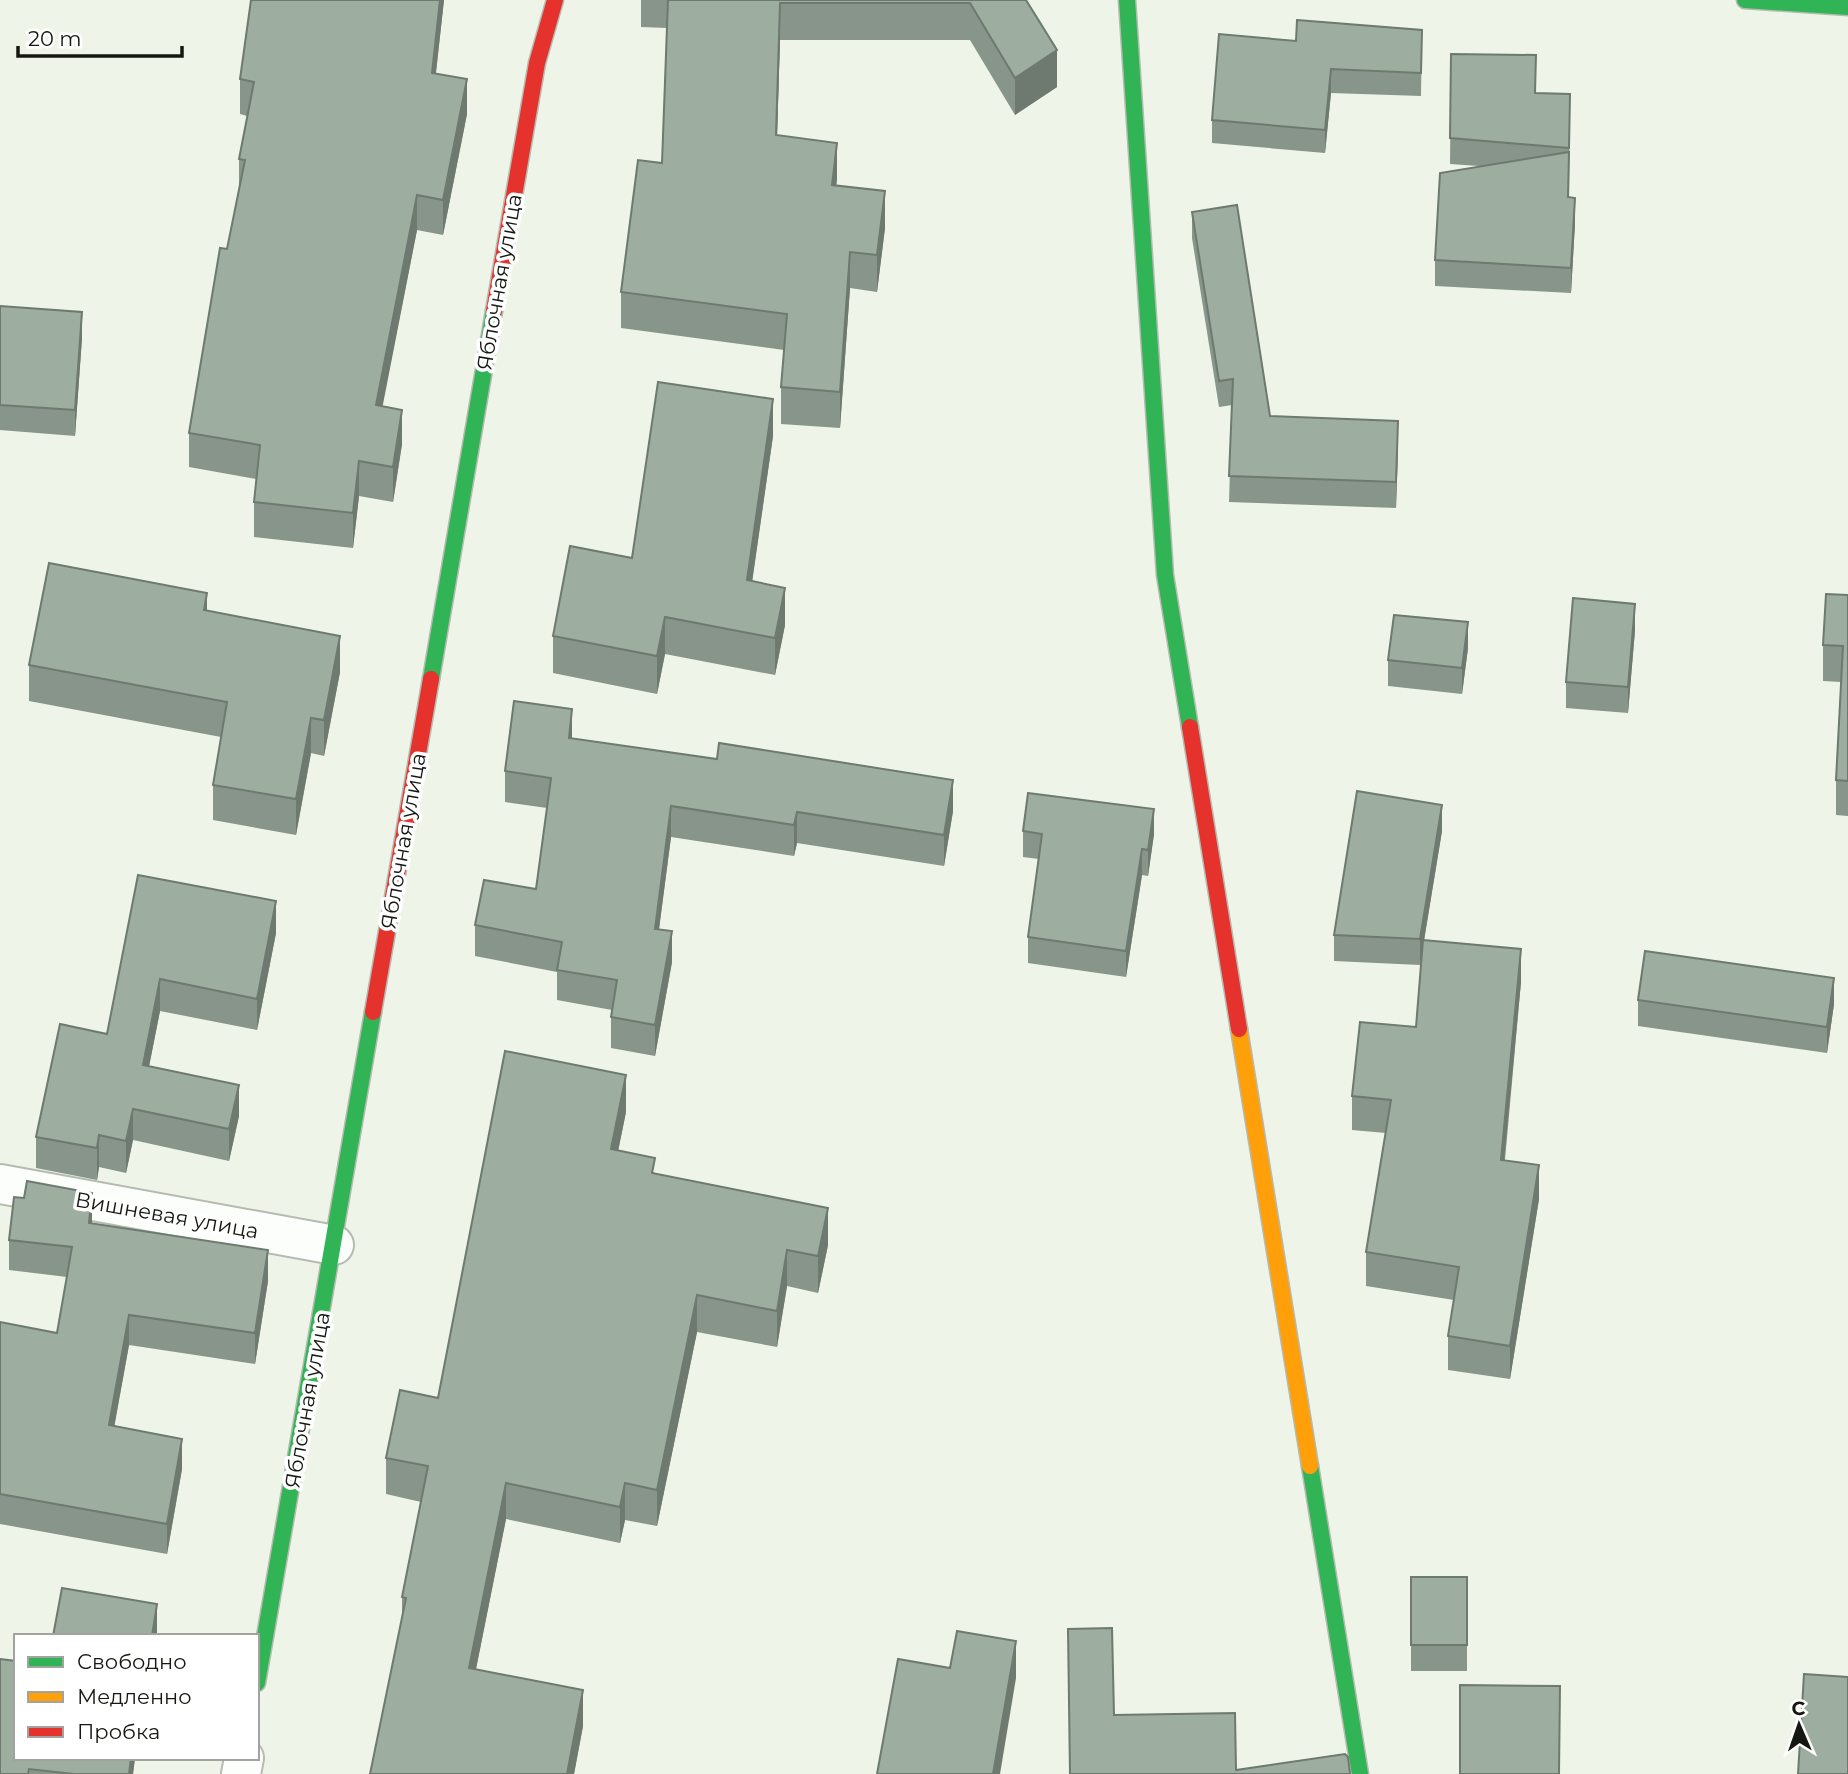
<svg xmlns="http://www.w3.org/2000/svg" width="1848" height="1774" font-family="Montserrat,sans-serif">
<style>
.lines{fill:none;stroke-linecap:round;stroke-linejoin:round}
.street-casing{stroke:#b5bbb0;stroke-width:42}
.fast-casing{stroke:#b5bbb0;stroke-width:19}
.slow-casing{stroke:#b5bbb0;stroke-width:19}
.jam-casing{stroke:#b5bbb0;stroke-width:19}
.street{stroke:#fcfefc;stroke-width:38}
.fast{stroke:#30b455;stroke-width:16}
.slow{stroke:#ff9f0a;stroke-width:16}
.jam{stroke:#e5322d;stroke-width:16}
.wall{fill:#87958a}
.shaded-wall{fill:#6e7970}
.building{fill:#9dada0;stroke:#6e7970;stroke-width:2}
.labels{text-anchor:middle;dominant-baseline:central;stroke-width:7;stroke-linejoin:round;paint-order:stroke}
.street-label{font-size:21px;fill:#141810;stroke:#fff}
</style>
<rect width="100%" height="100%" fill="#eef5e8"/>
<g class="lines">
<!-- street casing -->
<g class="street-casing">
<g id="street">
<path d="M0,1184L334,1245"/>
<path d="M241,1774L244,1758"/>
</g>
</g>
<!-- fast casing -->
<g class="fast-casing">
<g id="fast">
<path d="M1127,0L1165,575L1190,727"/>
<path d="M1745,0L1848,7"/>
<path d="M431,679L494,311"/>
<path d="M1310,1466L1360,1774"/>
<path d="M257,1683L373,1012"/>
</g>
</g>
<!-- slow casing -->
<g class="slow-casing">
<path id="slow" d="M1239,1029L1310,1466"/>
</g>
<!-- jam casing -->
<g class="jam-casing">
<g id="jam">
<path d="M494,311L537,63L555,0"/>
<path d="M1190,727L1239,1029"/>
<path d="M373,1012L431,679"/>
</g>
</g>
<!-- street -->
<use href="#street" class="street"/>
<!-- fast -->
<use href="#fast" class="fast"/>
<!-- slow -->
<use href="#slow" class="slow"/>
<!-- jam -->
<use href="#jam" class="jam"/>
</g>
<!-- wall -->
<g class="wall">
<path d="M251,0H444L436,73L467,114L443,235L417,230L382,406L402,444L393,502L359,496L353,548L254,537V502L256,479L189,467V433L239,192V159L247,116L240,114V79Z"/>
<path d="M641,0H1026L1057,87L1015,115L970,40H780L777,135L837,179L836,186L885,228L877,292L850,288L840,428L781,424V387L784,350L621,328V292L662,163L667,28L641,27Z"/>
<path d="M1422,30L1421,96L1331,93L1325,153L1212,143V120L1296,41Z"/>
<path d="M1451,54L1535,93L1570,94L1569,197L1575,223L1571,293L1435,286V260L1479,166L1450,164Z"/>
<path d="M1192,212L1270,416L1398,446L1396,508L1229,502L1232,405L1219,407L1192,238Z"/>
<path d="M0,306L82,338L75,436L0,430Z"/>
<path d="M773,436L752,581L785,625L775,675L665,654L657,694L553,673V636L632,558Z"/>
<path d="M1848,595V816L1836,815V780L1841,682L1823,681V645Z"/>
<path d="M207,611L340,672L324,756L311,753L296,835L213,820V785L221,737L29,701V665Z"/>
<path d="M1635,630L1628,713L1566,708V682Z"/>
<path d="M1468,648L1462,694L1388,686V660Z"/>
<path d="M572,739L953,811L944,866L797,843L794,856L671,837L659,929L672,962L655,1056L611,1048V1017L612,1010L557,1000V972L475,956V925L536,889L547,808L505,802V771Z"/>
<path d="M1023,831L1154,834L1148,876L1142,875L1126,977L1028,963V937L1039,859L1023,857Z"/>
<path d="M1442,831L1424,940L1521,982L1505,1160L1539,1199L1510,1379L1448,1370V1336L1454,1300L1366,1286V1252L1386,1133L1352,1130V1096L1416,1027L1423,947L1420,965L1334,961V935Z"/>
<path d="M138,875L276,933L257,1030L160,1011L149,1066L239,1116L229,1161L133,1140L126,1173L99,1167L97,1180L36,1168V1137L107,1034Z"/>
<path d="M1638,1000L1834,1004L1827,1053L1638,1026Z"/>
<path d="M626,1112L618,1151L655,1173L828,1245L818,1293L787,1286L777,1347L697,1332L657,1526L625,1520L620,1543L506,1519L476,1669L583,1726L574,1774H370L402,1620V1597L421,1502L386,1494V1458L438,1398Z"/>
<path d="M92,1223L268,1281L255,1364L129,1345L114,1426L182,1469L167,1554L0,1524V1322L57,1333L67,1277L9,1270V1240Z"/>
<rect x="1411" y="1577" width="56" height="94"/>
<path d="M16,1758H135L133,1774H0Z"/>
</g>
<!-- shaded-wall -->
<g class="shaded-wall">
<path d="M440,0H444L432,107V73Z"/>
<path d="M780,3V40L776,171V135Z"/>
<path d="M1057,50V87L1015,115V78Z"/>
<path d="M1331,69V93L1325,153V130Z"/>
<path d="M467,79V114L443,235V200Z"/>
<path d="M837,143V179L832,222V185Z"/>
<path d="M885,191V228L877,292V255Z"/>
<path d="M417,195V230L376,440V405Z"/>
<path d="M1575,198V223L1571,293V268Z"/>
<path d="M850,252V288L840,428V392Z"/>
<path d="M82,312V338L75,436V410Z"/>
<path d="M773,399V436L747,618V580Z"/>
<path d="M402,410V444L393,502V467Z"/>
<path d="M1398,421V446L1396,508V482Z"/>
<path d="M359,461V496L353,548V513Z"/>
<path d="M785,588V625L775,675V638Z"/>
<path d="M207,593V629L204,610Z"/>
<path d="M1635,604V630L1628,713V687Z"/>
<path d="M665,617V654L657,694V656Z"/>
<path d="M1468,622V648L1462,694V668Z"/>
<path d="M340,636V672L324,756V720Z"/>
<path d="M572,709V740L569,738Z"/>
<path d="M311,718V753L296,835V799Z"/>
<path d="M953,780V811L944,866V835Z"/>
<path d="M1442,805V831L1420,965V939Z"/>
<path d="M671,806V837L655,960V929Z"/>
<path d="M1154,809V834L1148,876V850Z"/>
<path d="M797,812V843L794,856V825Z"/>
<path d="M1142,849V875L1126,977V951Z"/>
<path d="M276,901V933L257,1030V999Z"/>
<path d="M672,931V962L655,1056V1025Z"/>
<path d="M1521,949V982L1501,1193V1160Z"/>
<path d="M1834,978V1004L1827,1053V1027Z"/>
<path d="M160,979V1011L143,1097V1065Z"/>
<path d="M626,1075V1112L611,1186V1149Z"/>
<path d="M239,1085V1116L229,1161V1129Z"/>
<path d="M133,1109V1140L126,1173V1141Z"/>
<path d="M99,1135V1167L97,1180V1148Z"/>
<path d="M1539,1165V1199L1510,1379V1346Z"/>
<path d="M92,1193V1223H89Z"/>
<path d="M828,1208V1245L818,1293V1256Z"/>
<path d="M268,1250V1281L255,1364V1333Z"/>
<path d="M787,1250V1286L777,1347V1311Z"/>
<path d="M697,1295V1332L657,1526V1490Z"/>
<path d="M129,1315V1345L109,1456V1425Z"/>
<path d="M182,1439V1469L167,1554V1524Z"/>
<path d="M506,1483V1519L469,1704V1668Z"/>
<path d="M625,1483V1520L620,1543V1507Z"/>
<path d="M157,1604V1636H152Z"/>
<path d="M1016,1641V1678L1000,1774H993Z"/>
<path d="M583,1690V1726L574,1774H567Z"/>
<path d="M131,1758H135L133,1774H129Z"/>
</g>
<!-- building -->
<g class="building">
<path d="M251,0H440L432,73L467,79L443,200L417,195L376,405L402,410L393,467L359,461L353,513L254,502L260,445L189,433L220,248L227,249L245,160L239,159L254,82L240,79Z"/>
<path d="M668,0H1026L1057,50L1015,78L970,3H780L776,135L837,143L832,185L885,191L877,255L850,252L840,392L781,387L787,314L621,292L638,160L662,163Z"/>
<path d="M1297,20L1422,30L1421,73L1331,69L1325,130L1212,120L1219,34L1296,41Z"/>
<path d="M1451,54L1536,55L1535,93L1570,94L1569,148L1450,138Z"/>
<path d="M1569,152L1568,197L1575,198L1571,268L1435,260L1440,173Z"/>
<path d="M1237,205L1270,416L1398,421L1396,482L1229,476L1233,379L1219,381L1192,212Z"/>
<path d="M0,306L82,312L75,410L0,405Z"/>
<path d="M658,382L773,399L747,580L785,588L775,638L665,617L657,656L553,636L570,546L632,558Z"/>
<path d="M49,563L207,593L204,610L340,636L324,720L311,718L296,799L213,785L227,702L29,665Z"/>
<path d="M1826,594L1848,595V781L1836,780L1843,646L1823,645Z"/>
<path d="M1573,598L1635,604L1628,687L1566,682Z"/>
<path d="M1394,615L1468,622L1462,668L1388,660Z"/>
<path d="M514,701L572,709L569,738L717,759L719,743L953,780L944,835L797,812L794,825L671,806L655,929L672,931L655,1025L611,1017L617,980L557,970L562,942L475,925L484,880L536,889L551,778L505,771Z"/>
<path d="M1357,791L1442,805L1420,939L1334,935Z"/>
<path d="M1028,793L1154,809L1148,850L1142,849L1126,951L1028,937L1042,834L1023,831Z"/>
<path d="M138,875L276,901L257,999L160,979L143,1065L239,1085L229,1129L133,1109L126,1141L99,1135L97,1148L36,1137L60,1024L107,1034Z"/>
<path d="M1423,940L1521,949L1501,1160L1539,1165L1510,1346L1448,1336L1459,1267L1366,1252L1391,1100L1352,1096L1360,1022L1416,1027Z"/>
<path d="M1645,951L1834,978L1827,1027L1638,1000Z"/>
<path d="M505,1051L626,1075L611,1149L655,1158L652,1173L828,1208L818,1256L787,1250L777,1311L697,1295L657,1490L625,1483L620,1507L506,1483L469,1668L583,1690L567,1774H370L406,1598L402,1597L428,1466L386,1458L400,1390L438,1398Z"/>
<path d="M27,1181L92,1193L89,1223L268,1250L255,1333L129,1315L109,1425L182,1439L167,1524L0,1494V1322L57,1333L72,1247L9,1240L14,1197L24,1198Z"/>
<rect x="1411" y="1577" width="56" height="68"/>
<path d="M62,1588L157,1604L152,1636H53Z"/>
<path d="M1112,1628L1114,1715L1235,1713L1236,1770L1345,1754L1348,1757L1350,1774H1070L1068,1629Z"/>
<path d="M957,1631L1016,1641L993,1774H877L898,1659L950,1668Z"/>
<path d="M0,1659L16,1661V1758H131L129,1774H74L29,1769L28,1774H0Z"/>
<path d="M1804,1674L1848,1677V1774H1798Z"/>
<path d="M1460,1685L1560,1686L1559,1774H1460Z"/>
</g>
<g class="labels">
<!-- street labels -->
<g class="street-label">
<text transform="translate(499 282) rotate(-80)">Яблочная улица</text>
<text transform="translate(403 841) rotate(-80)">Яблочная улица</text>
<text transform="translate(167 1215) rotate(10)">Вишневая улица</text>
<text transform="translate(307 1400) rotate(-80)">Яблочная улица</text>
</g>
</g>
<!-- legend -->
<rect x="14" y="1634" width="245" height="126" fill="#ffffff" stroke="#a1a39f" stroke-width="2"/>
<rect x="28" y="1657" width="35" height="10" fill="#30b455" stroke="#a1a39f" stroke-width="2"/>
<text x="77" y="1669" font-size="21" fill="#141810">Свободно</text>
<rect x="28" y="1692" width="35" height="10" fill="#ff9f0a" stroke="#a1a39f" stroke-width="2"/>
<text x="77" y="1704" font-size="21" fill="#141810">Медленно</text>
<rect x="28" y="1727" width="35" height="10" fill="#e5322d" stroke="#a1a39f" stroke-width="2"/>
<text x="77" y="1739" font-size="21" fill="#141810">Пробка</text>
<!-- north arrow -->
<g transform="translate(1799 1725) rotate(358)" stroke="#ffffff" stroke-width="5" paint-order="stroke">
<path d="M0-5L12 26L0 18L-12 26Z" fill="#141810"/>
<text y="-10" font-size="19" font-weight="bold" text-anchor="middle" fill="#141810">С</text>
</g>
<!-- scale -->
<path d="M18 46v10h164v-10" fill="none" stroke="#141810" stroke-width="3.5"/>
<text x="28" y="46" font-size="21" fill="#141810" stroke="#ffffff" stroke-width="5" paint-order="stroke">20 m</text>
</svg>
